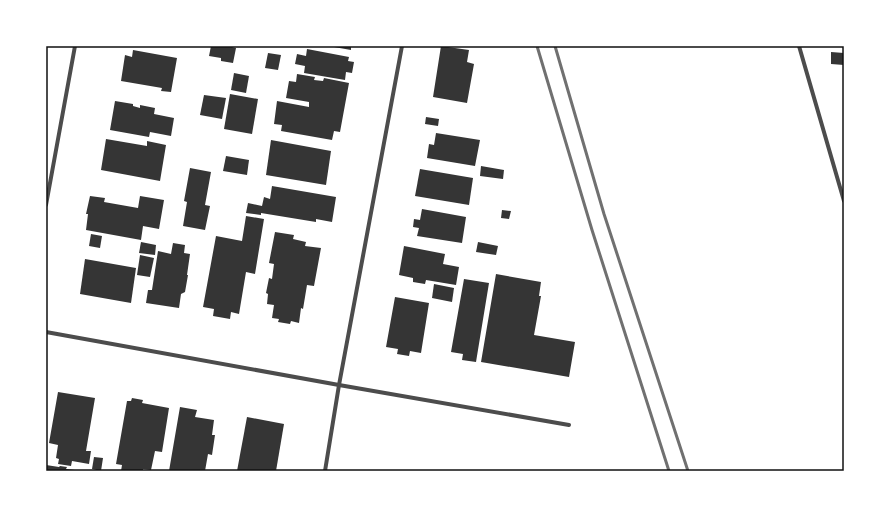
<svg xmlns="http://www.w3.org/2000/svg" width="890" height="517" font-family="Arial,sans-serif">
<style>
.building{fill:#353535}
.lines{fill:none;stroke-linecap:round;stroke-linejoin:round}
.minor{stroke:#4c4c4c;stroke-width:4}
.rail{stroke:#707070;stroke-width:3}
.neatline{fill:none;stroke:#111;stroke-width:1.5}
</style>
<rect width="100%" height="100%" fill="#fff"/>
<!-- building -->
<g class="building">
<path d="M211,46H232V47L236,48L233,63L221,61V58L209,56Z"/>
<path d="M334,46H351V50L334,47Z"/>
<path d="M441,46L469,50L467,62L474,64L467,103L433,97Z"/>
<path d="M307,49L349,57L348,61L354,62L352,73L346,72L345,80L304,73L305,66L295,64L297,54L306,56Z"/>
<path d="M133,50L177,58L171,92L161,91L162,88L121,81L125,55L132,57Z"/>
<path d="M831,52L844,53V65L831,64Z"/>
<path d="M268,53L281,55L278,70L265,68Z"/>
<path d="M234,73L249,76L246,93L231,90Z"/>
<path d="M297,74L315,77L314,80L323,81L324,78L349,83L340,132L334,131L332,140L281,131L282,125L274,124L277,101L309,107V102L286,98L289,81L296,82Z"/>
<path d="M230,94L258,99L252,134L224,129Z"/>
<path d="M204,95L226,98L222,119L200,115Z"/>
<path d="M115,101L133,104V106L140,108V105L155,108L154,114L174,118L171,136L150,132L149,137L110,130Z"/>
<path d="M426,117L439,119L438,126L425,124Z"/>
<path d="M436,133L480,140L475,166L427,158L429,144L434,145Z"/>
<path d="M106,139L147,146V141L166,145L160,181L101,170Z"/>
<path d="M271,140L331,151L326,185L266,175Z"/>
<path d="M226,156L249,160L247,175L223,171Z"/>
<path d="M481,166L504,170L503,179L480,176Z"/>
<path d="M190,168L211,172L205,205L210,206L205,230L183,226L187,202L184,201Z"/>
<path d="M420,169L473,178L469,205L415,196Z"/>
<path d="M272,186L336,197L332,222L316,219V222L261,213V215L246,213L248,203L262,206L264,197L270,199Z"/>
<path d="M90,196L105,198L104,202L138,208L140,196L164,200L159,229L143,226L141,240L86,230L88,214H86Z"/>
<path d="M422,209L466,217L462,243L417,236L419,228L413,227L414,219L420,220Z"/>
<path d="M502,210L511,211L509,219L501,218Z"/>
<path d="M246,216L264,219L255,274L246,272L239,314L231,312L230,319L213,316L214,309L203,307L216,236L242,241Z"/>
<path d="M275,232L294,235L293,239L306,242L305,246L321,248L314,286L307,285L303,309L301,308L299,323L291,321L290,324L278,322L279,319L272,318L274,305L267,304L268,294L266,293L269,278L272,279L274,264L269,263Z"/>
<path d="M91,234L102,236L100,248L89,246Z"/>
<path d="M141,242L156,245L155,255L139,253Z"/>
<path d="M478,242L498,246L496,255L476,252Z"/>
<path d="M173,243L185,245L184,253L190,254L187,275H188L185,292L181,294L179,308L146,303L148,290H152L158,251L171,254Z"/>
<path d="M404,246L445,254L443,264L459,267L456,285L426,280L425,284L413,282V278L399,275Z"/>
<path d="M140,255L154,258L150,277L137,275Z"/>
<path d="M85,259L136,268L131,303L80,294Z"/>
<path d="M496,274L541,282L539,296H541L534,335L575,342L569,377L481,362Z"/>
<path d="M464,279L489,283L476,362L462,360L463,354L451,352Z"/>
<path d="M434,284L454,288L452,302L432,298Z"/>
<path d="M395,297L429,303L421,353L410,351L409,356L397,354L398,349L386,347Z"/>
<path d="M58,392L95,398L86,451H91L89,464L72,461L71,466L58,464L59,459L56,458L58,445L49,443Z"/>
<path d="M132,398L143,400L142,403L169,408L162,452L155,451L151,470L143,469V471H121L122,465L116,464L127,401H131Z"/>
<path d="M180,407L197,410L195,417L214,420L212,435H215L212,455L208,454L205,471H169Z"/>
<path d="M247,417L284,424L276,471H237Z"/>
<path d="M94,457L103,458L101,471L92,469Z"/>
<path d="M46,465L59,467L60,466L67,467L66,469L75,470V471H46Z"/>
</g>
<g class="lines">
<!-- minor -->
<g class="minor">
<path d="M799,46L844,201"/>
<path d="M46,205L75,46"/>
<path d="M46,332L339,385L569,425"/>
<path d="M325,471L339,385L402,46"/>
</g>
<!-- rail -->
<g class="rail">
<path d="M537,46L592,230L669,471"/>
<path d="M555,46L604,214L688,471"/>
</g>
</g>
<!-- border -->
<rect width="890" height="517" fill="none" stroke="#ffffff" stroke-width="94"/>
<rect x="47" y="47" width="796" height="423" class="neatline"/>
</svg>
